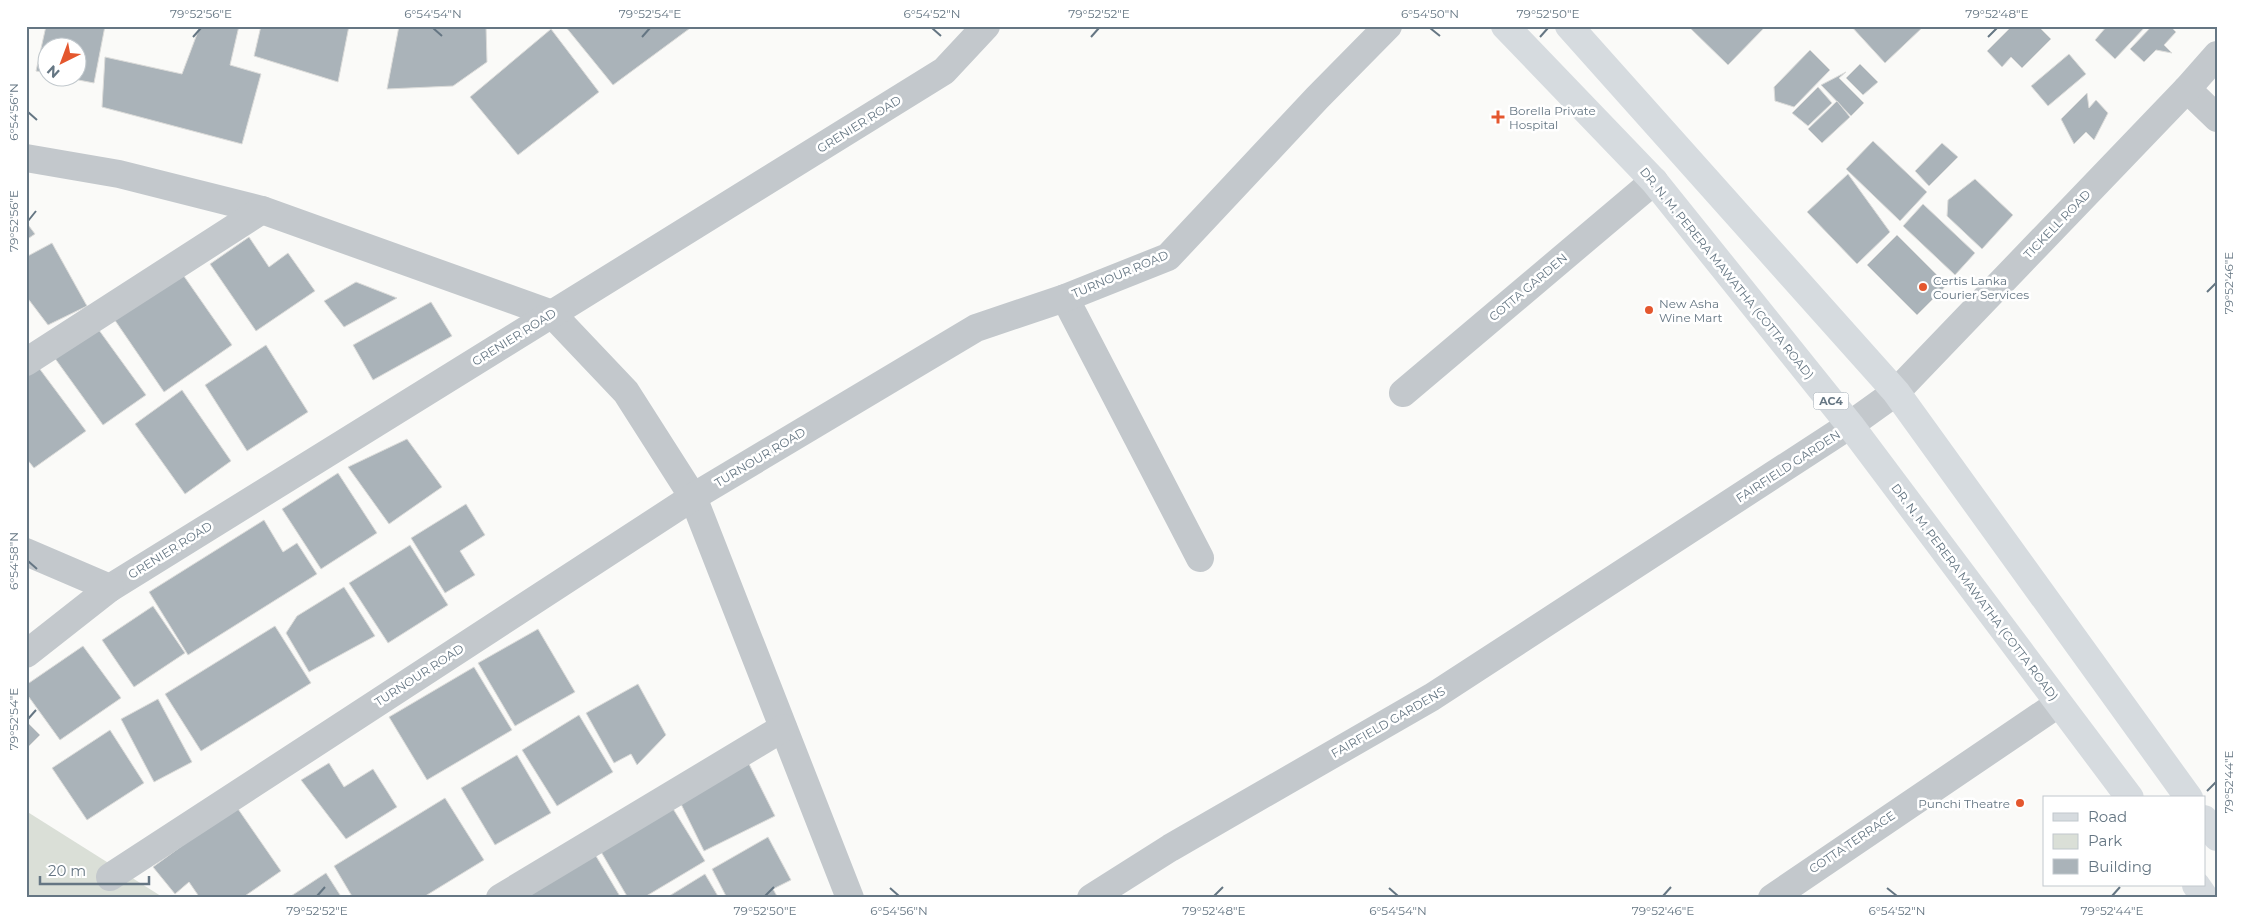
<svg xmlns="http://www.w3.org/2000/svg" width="2243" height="924" font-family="Montserrat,sans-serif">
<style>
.green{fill:#dadfd7}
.building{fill:#aab3b9;stroke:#dcdcda}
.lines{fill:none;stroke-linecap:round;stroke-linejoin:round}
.minor{stroke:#c3c8cc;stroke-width:28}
.major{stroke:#d6dbdf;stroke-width:28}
.ticks{fill:none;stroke:#657683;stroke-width:2}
.poi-dot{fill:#e4572e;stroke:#fff;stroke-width:2}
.labels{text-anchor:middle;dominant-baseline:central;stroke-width:5;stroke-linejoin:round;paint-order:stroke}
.shield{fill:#fff;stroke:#939fa8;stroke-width:1}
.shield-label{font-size:11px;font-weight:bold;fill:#657683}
.poi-label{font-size:12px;fill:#657683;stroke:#fff;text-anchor:start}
.street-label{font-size:12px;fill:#657683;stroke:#fff}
.neatline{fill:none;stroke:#657683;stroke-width:2}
.ticks-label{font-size:12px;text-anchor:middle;fill:#657683}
</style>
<rect width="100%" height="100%" fill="#fafaf8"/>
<!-- green -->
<path class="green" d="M26,811L164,898H26Z"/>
<!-- building -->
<g class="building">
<path d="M46,26H105L94,83L68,78H78V48H48V73L36,71Z"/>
<path d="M200,26H239L230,65L261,74L242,144L102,107L105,57L182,74Z"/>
<path d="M261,26H349L338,82L254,56Z"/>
<path d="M399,26H486L487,62L453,86L387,89Z"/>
<path d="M565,26H693L613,85Z"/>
<path d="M1688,26H1766L1728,65Z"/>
<path d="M1851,26H1924L1885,63Z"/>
<path d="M2012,26H2038L2051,39L2022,68L2011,57L2002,67L1987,51Z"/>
<path d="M2107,26H2146L2115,59L2095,40Z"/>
<path d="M2152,26H2170L2176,32L2164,45L2172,53L2156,50L2144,62L2130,49Z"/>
<path d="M551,29L599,92L518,155L470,97Z"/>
<path d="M1810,50L1830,70L1794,107L1775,101L1774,87Z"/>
<path d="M2069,54L2086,74L2048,106L2031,86Z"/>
<path d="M1860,64L1878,82L1863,95L1846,78Z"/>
<path d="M1846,72L1839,78L1864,103L1851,116L1821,85Z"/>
<path d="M1818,87L1832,103L1808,126L1792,113Z"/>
<path d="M2087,93L2089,108L2096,100L2108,113L2094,140L2086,132L2074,144L2061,119Z"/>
<path d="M1837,101L1850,117L1822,143L1808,129Z"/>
<path d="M1873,141L1927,192L1900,221L1846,169Z"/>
<path d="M1942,143L1958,157L1929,186L1915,171Z"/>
<path d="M1848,174L1890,232L1857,264L1807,212Z"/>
<path d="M1975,179L2013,215L1982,249L1947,216L1948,200Z"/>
<path d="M1923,204L1975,253L1955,275L1903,226Z"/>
<path d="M26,222L35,234L26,240Z"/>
<path d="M1897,235L1947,285L1917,315L1867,265Z"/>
<path d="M249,237L269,267L288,253L315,291L256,331L210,264Z"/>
<path d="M52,243L87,306L48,325L26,296V257Z"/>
<path d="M179,269L232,345L164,392L112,316Z"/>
<path d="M356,282L397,298L344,327L324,301Z"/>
<path d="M431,302L452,336L373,380L353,345Z"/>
<path d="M96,326L146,395L103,425L54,357Z"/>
<path d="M266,345L308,412L247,451L205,385Z"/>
<path d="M39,368L86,431L34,468L26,458V377Z"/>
<path d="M182,390L231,461L185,494L135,424Z"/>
<path d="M407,439L442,487L389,524L348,467Z"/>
<path d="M338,473L377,533L321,569L282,509Z"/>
<path d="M466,504L485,535L460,551L475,575L445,593L411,538Z"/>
<path d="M264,520L283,552L297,543L317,574L188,655L149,592Z"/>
<path d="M410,545L448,605L388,643L349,583Z"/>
<path d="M344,587L375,636L309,672L286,633L297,616Z"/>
<path d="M153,606L185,653L134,687L102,640Z"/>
<path d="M275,626L311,683L201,751L165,694Z"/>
<path d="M538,629L575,692L515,726L478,663Z"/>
<path d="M83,646L121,698L60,740L26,693V685Z"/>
<path d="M474,667L512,730L427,780L389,717Z"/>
<path d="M638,684L666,735L637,765L631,754L614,763L586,713Z"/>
<path d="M158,699L192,762L154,782L121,719Z"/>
<path d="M579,715L613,772L557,806L522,750Z"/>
<path d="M26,721L40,735L26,749Z"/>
<path d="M110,730L144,783L87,820L52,768Z"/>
<path d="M517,755L551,813L495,845L461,788Z"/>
<path d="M329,763L344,787L373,769L397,807L346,839L301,780Z"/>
<path d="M749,764L775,816L704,851L679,800Z"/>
<path d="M445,798L484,860L422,898H353L334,866Z"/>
<path d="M236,806L281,871L242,898H200L189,882L175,894L153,867Z"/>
<path d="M672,807L705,861L643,898H628L600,850Z"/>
<path d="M768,837L791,880L773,889L778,898H727L712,869Z"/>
<path d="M593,851L621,898H530L525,889Z"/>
<path d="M326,873L342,898H288Z"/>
<path d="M705,874L719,898H666Z"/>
</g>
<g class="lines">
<!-- minor -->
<g class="minor">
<path d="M2187,89L2217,118"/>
<path d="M26,158L119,174L262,210"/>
<path d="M1065,298L1200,558"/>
<path d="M26,362L262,210L552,314L626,392L693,497L850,898"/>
<path d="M1403,393L1654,181"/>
<path d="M26,552L110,588L944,71L986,26"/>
<path d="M26,654L110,588"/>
<path d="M110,877L693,497L976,328L1065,298L1168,257L1317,98L1388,26"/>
<path d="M500,898L783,728"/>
<path d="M1091,898L1170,848L1432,697L1850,425L1896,392L2187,89L2217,55"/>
<path d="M1772,898L2058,704"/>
</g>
<!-- major -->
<g class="major">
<path d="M1505,26L1654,181L1850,425L2130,798"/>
<path d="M1569,26L1896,392L2189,798"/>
<path d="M2204,819L2217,837"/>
<path d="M2196,885L2205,898"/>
</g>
</g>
<!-- ticks -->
<path class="ticks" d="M433,28L442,36M932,28L941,36M1430,28L1440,36M193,37L201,28M642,37L650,28M1091,37L1099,28M1540,37L1548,28M1988,37L1997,28M28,112L37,120M28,221L36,211M2207,292L2216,283M28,561L37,569M28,719L36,710M2207,791L2216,782M890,888L899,896M1389,888L1398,896M1887,888L1897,896M317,896L325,887M765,896L774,887M1214,896L1223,887M1663,896L1671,887M2112,896L2120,887"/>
<!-- markers -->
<g class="poi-dot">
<path d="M1495.5 109.5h5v5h5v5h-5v5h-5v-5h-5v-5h5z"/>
<circle cx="1923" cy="287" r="5"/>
<circle cx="1649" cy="310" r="5"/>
<circle cx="2020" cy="803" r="5"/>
</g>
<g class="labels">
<!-- shield labels -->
<rect class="shield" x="1813.5" y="392.5" width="35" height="17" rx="4"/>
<g class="shield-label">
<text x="1831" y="401">AC4</text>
</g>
<!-- poi labels -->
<g class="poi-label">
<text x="1509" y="110">Borella Private<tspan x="1509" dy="14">Hospital</tspan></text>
<text x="1933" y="280">Certis Lanka<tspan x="1933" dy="14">Courier Services</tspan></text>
<text x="1659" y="303">New Asha<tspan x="1659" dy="14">Wine Mart</tspan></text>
<text x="2010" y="803" text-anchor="end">Punchi Theatre</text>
</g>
<!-- street labels -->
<g class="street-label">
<text transform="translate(859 124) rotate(-32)">GRENIER ROAD</text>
<text transform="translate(2057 224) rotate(-46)">TICKELL ROAD</text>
<text transform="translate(1727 273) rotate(51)">DR. N. M. PERERA MAWATHA (COTTA ROAD)</text>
<text transform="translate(1120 274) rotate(-23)">TURNOUR ROAD</text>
<text transform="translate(1528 287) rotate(-40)">COTTA GARDEN</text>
<text transform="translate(514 337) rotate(-32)">GRENIER ROAD</text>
<text transform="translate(760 457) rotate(-31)">TURNOUR ROAD</text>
<text transform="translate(1788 466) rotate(-33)">FAIRFIELD GARDEN</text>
<text transform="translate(170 550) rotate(-32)">GRENIER ROAD</text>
<text transform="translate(1975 592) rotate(53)">DR. N. M. PERERA MAWATHA (COTTA ROAD)</text>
<text transform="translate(419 675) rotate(-33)">TURNOUR ROAD</text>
<text transform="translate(1388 722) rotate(-30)">FAIRFIELD GARDENS</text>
<text transform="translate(1852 842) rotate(-34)">COTTA TERRACE</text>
</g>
</g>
<!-- border -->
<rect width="2243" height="924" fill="none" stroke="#ffffff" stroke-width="55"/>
<!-- legend -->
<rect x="2043" y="796" width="162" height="90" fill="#ffffff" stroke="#c1c8cd"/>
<rect x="2053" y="813" width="25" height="8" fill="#d6dbdf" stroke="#c1c8cd"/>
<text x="2088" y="822" font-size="15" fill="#657683">Road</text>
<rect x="2053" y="834" width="25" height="15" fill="#dadfd7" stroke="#c1c8cd"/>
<text x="2088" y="846" font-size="15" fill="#657683">Park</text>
<rect x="2053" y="859" width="25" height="15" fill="#aab3b9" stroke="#c1c8cd"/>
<text x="2088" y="872" font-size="15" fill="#657683">Building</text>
<!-- north arrow -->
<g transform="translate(62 62) rotate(222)"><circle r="24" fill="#ffffff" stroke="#c1c8cd"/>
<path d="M0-4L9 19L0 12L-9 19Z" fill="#e4572e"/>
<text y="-8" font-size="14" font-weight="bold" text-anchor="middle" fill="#657683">N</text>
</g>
<!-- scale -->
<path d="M40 876v8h109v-8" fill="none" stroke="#657683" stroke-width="2.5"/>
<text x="48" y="876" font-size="15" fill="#657683" stroke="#ffffff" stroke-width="4" paint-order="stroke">20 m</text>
<rect x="28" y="28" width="2188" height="868" class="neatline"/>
<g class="ticks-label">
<text x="201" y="18">79°52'56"E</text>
<text x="433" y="18">6°54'54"N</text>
<text x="650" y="18">79°52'54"E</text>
<text x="932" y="18">6°54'52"N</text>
<text x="1099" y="18">79°52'52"E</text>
<text x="1430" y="18">6°54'50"N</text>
<text x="1548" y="18">79°52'50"E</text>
<text x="1997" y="18">79°52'48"E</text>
<text transform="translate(14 112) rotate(-90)" y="4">6°54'56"N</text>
<text transform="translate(14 221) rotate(-90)" y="4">79°52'56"E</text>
<text transform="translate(2229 283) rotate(-90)" y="4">79°52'46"E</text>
<text transform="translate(14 561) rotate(-90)" y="4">6°54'58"N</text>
<text transform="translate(14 719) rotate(-90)" y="4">79°52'54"E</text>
<text transform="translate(2229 782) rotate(-90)" y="4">79°52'44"E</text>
<text x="317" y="915">79°52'52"E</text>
<text x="765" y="915">79°52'50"E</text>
<text x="899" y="915">6°54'56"N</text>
<text x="1214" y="915">79°52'48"E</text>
<text x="1398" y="915">6°54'54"N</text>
<text x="1663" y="915">79°52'46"E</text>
<text x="1897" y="915">6°54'52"N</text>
<text x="2112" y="915">79°52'44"E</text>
</g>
</svg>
